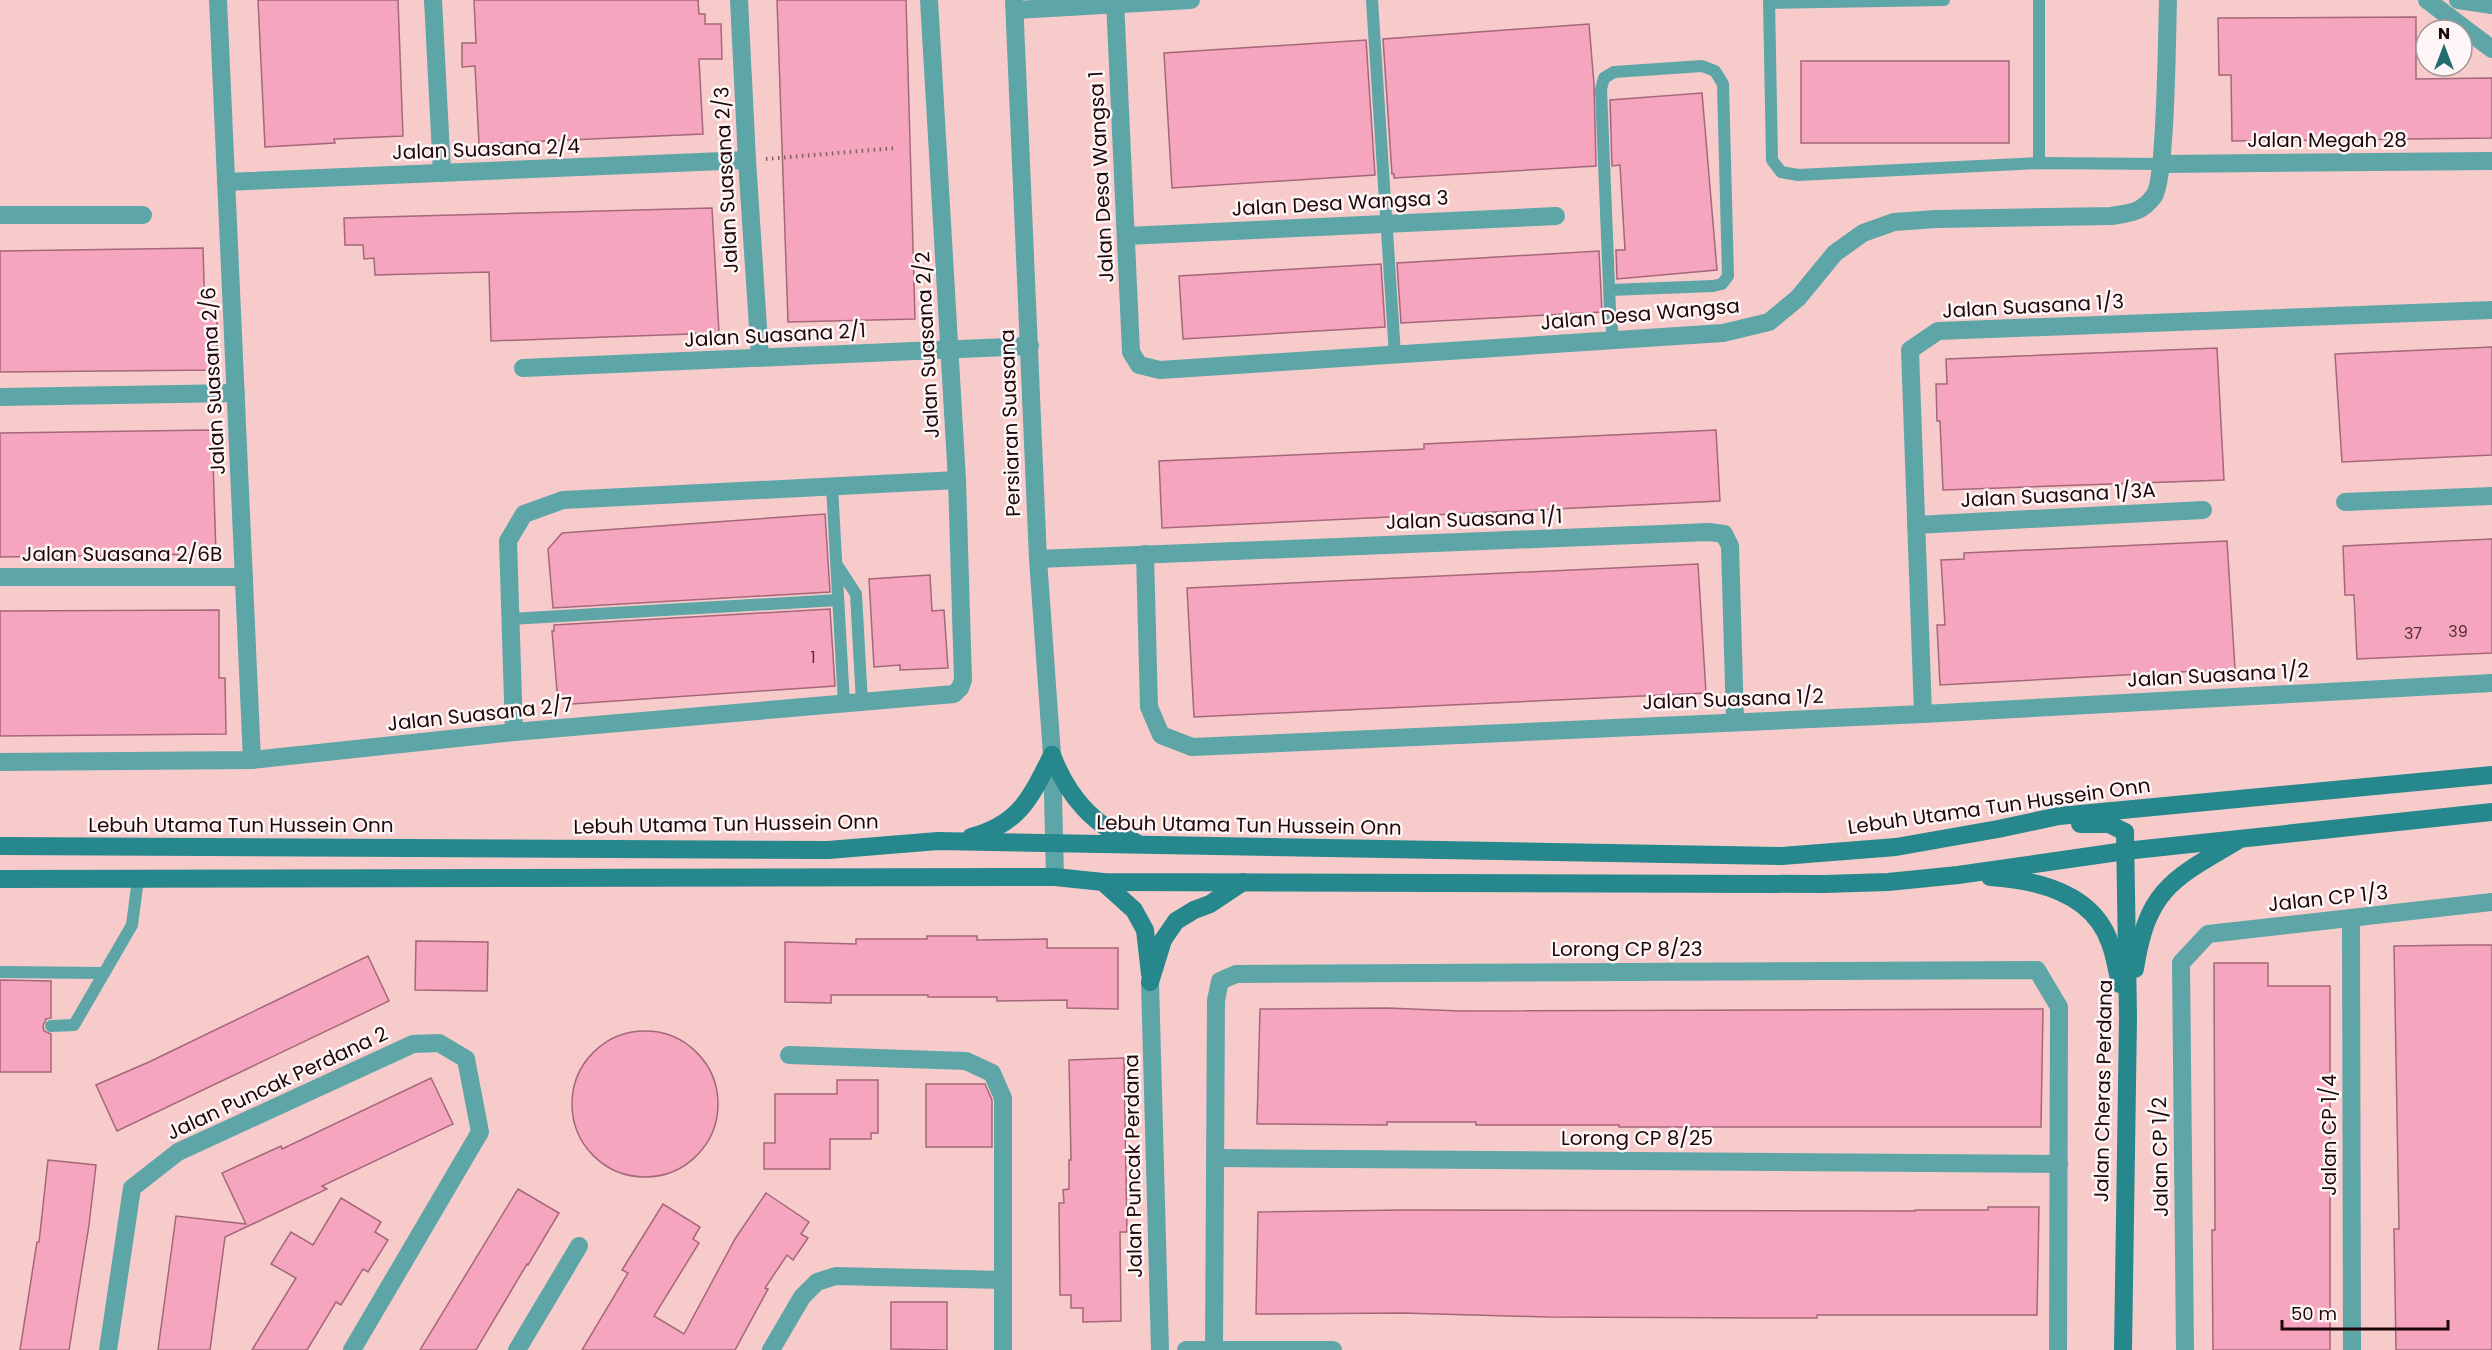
<svg xmlns="http://www.w3.org/2000/svg" width="2492" height="1350" font-family="Poppins,sans-serif">
<style>
.building{fill:#f5a5bd;stroke:#a5677a;stroke-width:1.5}
.lines{fill:none;stroke-linecap:round;stroke-linejoin:round}
.path{stroke:#816161;stroke-width:4;stroke-dasharray:1.5 4.5;stroke-linecap:butt}
.lane{stroke:#5ea5a8;stroke-width:12}
.street{stroke:#5ea5a8;stroke-width:18}
.secondary{stroke:#26878c;stroke-width:18}
.labels{text-anchor:middle;dominant-baseline:central;stroke-width:5;stroke-linejoin:round;paint-order:stroke}
.number-label{font-size:16px;fill:#542e35}
.street-label{font-size:20px;fill:#1e0708;stroke:#fef6f6}
</style>
<rect width="100%" height="100%" fill="#f7cbca"/>
<!-- building -->
<g class="building">
<path d="M258,0H398L403,136L334,139L335,143L265,147Z"/>
<path d="M474,0H698L699,14H705V24H721L722,59H699L703,134L479,144L475,66L462,67V43H476Z"/>
<path d="M777,0H906L915,319L788,322Z"/>
<path d="M2416,17V79L2492,78V138L2232,141L2231,75H2219L2218,18Z"/>
<path d="M1589,24L1594,84L1596,166L1394,178V174H1392L1383,39Z"/>
<path d="M1366,40L1375,175L1172,188L1164,53Z"/>
<rect x="1801" y="61" width="208" height="82"/>
<path d="M1702,93L1717,270L1617,279L1616,250H1625L1620,165L1612,166L1610,100Z"/>
<path d="M712,208L719,333L491,341L489,272L375,275L374,258L364,259L363,245H345L344,218Z"/>
<path d="M203,248L205,314H217V370L0,372V251Z"/>
<path d="M1599,251L1602,312L1401,323L1397,263Z"/>
<path d="M1381,264L1385,327L1183,339L1179,276Z"/>
<path d="M2492,347V455L2342,462L2335,354Z"/>
<path d="M2217,348L2224,480L1943,490L1940,421H1937L1936,384H1947L1946,359Z"/>
<path d="M212,430L216,554L0,557V433Z"/>
<path d="M1716,430L1720,501L1162,528L1159,461L1424,449V444Z"/>
<path d="M825,514L830,592L553,608L548,549L562,533Z"/>
<path d="M2492,539V653L2357,659L2354,595H2345L2343,546Z"/>
<path d="M2227,541L2235,669L1940,685L1937,625H1945L1941,560L1964,559V553Z"/>
<path d="M1698,564L1706,693L1194,717L1187,588Z"/>
<path d="M930,575L932,611L944,610L948,668L900,670V665L874,667L869,579Z"/>
<path d="M830,609L835,686L572,704L557,691L552,631H554V625Z"/>
<path d="M219,610V678H225L226,734L0,736V611Z"/>
<path d="M927,936H977V940L1047,939V948H1118V1009L1067,1008V1000L997,1001V997H928V995H831V1003L785,1002V942L856,944V939H927Z"/>
<path d="M416,941L488,942L487,991L415,990Z"/>
<path d="M2465,945H2492V1350H2396L2394,1229H2399L2394,946Z"/>
<path d="M368,956L389,1001L117,1131L96,1085L149,1062Z"/>
<path d="M2214,963H2268V986H2330V1350H2213L2212,1230H2215Z"/>
<path d="M0,980L51,981V1018L46,1019L43,1026L44,1031L51,1034V1072H0Z"/>
<path d="M1387,1008L1460,1011L2043,1009L2041,1127H1619V1125H1476V1122H1387V1125L1257,1124L1260,1009Z"/>
<circle cx="645" cy="1104" r="73"/>
<path d="M1124,1058L1127,1232H1120L1121,1321L1083,1322V1308H1071V1295H1060L1059,1203H1064L1063,1190L1069,1189V1160H1071L1069,1060Z"/>
<path d="M431,1078L453,1124L322,1186L327,1189L225,1237L210,1350H158L176,1216L246,1224L222,1173L281,1146L282,1149Z"/>
<path d="M837,1080H878V1133H871V1139H830V1169H764V1143H775V1094H837Z"/>
<path d="M926,1084H985L992,1100V1147H926Z"/>
<path d="M48,1160L96,1165L89,1225L69,1350H20L37,1242H39Z"/>
<path d="M518,1189L559,1213L528,1265L527,1264L476,1350H420Z"/>
<path d="M766,1193L809,1222L801,1234L808,1238L793,1260L787,1255L765,1288L768,1289L735,1350H582L628,1273L622,1270L663,1204L700,1227L693,1239L699,1243L654,1316L684,1334L735,1239Z"/>
<path d="M341,1198L381,1222L375,1232L388,1240L368,1272L363,1269L341,1305L336,1302L307,1350H252L296,1278L271,1264L291,1232L313,1245Z"/>
<path d="M1988,1207H2039L2037,1315H1817V1318H1767L1547,1317L1402,1313L1256,1314L1258,1212L1403,1210L1915,1211V1210H1988Z"/>
<path d="M891,1302H947V1350L891,1349Z"/>
</g>
<g class="lines">
<!-- path -->
<path class="path" d="M766,159L897,148"/>
<!-- lane -->
<g class="lane">
<path d="M1372,0L1395,355"/>
<path d="M1769,0L1772,160L1781,172L1798,175L2039,163L2162,164"/>
<path d="M2039,0V163"/>
<path d="M1770,3L1944,0"/>
<path d="M1610,290L1713,286L1722,284L1728,276L1723,84L1715,71L1702,66L1614,72L1604,78L1601,89L1610,310L1613,340"/>
<path d="M832,486L844,704"/>
<path d="M837,565L856,594L862,703"/>
<path d="M510,619L838,600"/>
<path d="M0,972L102,973"/>
<path d="M51,1026L74,1025L132,925L138,879"/>
</g>
<!-- street -->
<g class="street">
<path d="M218,0L252,760"/>
<path d="M433,0L442,173"/>
<path d="M739,0L747,160L760,358"/>
<path d="M1014,0L1038,559L1052,755L1055,877"/>
<path d="M1115,0L1131,352L1139,365L1160,370L1723,333L1769,322L1798,298L1835,253L1863,233L1894,222L1936,219L2111,216C2131,213 2141,213 2154,196C2166,180 2167,30 2168,0"/>
<path d="M2427,0L2492,49"/>
<path d="M2458,0L2492,5"/>
<path d="M1015,10L1191,0"/>
<path d="M2162,164L2492,161"/>
<path d="M226,182L747,160"/>
<path d="M0,215H143"/>
<path d="M1127,236L1556,216"/>
<path d="M523,368L1030,346"/>
<path d="M0,397L236,393"/>
<path d="M2345,502L2492,496"/>
<path d="M1916,525L2203,510"/>
<path d="M1145,554L1149,707L1161,735L1192,747L1923,714L2492,683"/>
<path d="M1038,559L1709,532L1724,534L1730,546L1735,721"/>
<path d="M0,577H244"/>
<path d="M1923,714L1910,350L1938,331L2492,310"/>
<path d="M514,732L508,541L524,514L563,500L957,480"/>
<path d="M0,762L252,760L514,732L954,694L960,688L963,680L957,480L929,0"/>
<path d="M2351,919L2352,1350"/>
<path d="M1150,982L1160,1350"/>
<path d="M789,1055L966,1061L992,1073L1003,1098V1350"/>
<path d="M1216,1158L2059,1164"/>
<path d="M108,1350L132,1188L178,1152L413,1044L439,1043L466,1059L480,1132L352,1350"/>
<path d="M517,1350L579,1246"/>
<path d="M771,1350L802,1297L817,1282L836,1276L1003,1280"/>
<path d="M1186,1350H1333"/>
<path d="M1214,1350L1216,1000L1220,981L1236,974L2037,970L2059,1007L2058,1350"/>
<path d="M2185,1350L2181,963L2208,934L2492,902"/>
</g>
<!-- secondary -->
<g class="secondary">
<path d="M1052,755C1067,795 1094,827 1135,842"/>
<path d="M2080,824H2109L2125,832"/>
<path d="M971,837C1020,824 1031,797 1052,755"/>
<path d="M0,846L828,850L938,841L1782,856L1896,847L1998,829L2059,816L2492,775"/>
<path d="M1990,877C2038,880 2093,893 2110,943C2115,956 2117,971 2120,984"/>
<path d="M0,879L1055,877L1103,882L1824,884L1888,882L1958,875L2125,851L2492,812"/>
<path d="M1103,882L1134,910L1145,930L1150,974"/>
<path d="M2135,969C2147,890 2172,879 2237,841"/>
<path d="M1150,982L1163,940L1176,921L1194,910L1210,904L1243,882"/>
<path d="M2123,1350L2128,1018L2125,832"/>
</g>
</g>
<g class="labels">
<!-- number labels -->
<g class="number-label">
<text x="2458" y="631">39</text>
<text x="2413" y="633">37</text>
<text x="813" y="657">1</text>
</g>
<!-- street labels -->
<g class="street-label">
<text x="2327" y="140">Jalan Megah 28</text>
<text transform="translate(486 149) rotate(-2)">Jalan Suasana 2/4</text>
<text transform="translate(1101 177) rotate(-93)">Jalan Desa Wangsa 1</text>
<text transform="translate(726 180) rotate(-93)">Jalan Suasana 2/3</text>
<text transform="translate(1340 203) rotate(-3)">Jalan Desa Wangsa 3</text>
<text transform="translate(2033 306) rotate(-3)">Jalan Suasana 1/3</text>
<text transform="translate(1640 314) rotate(-5)">Jalan Desa Wangsa</text>
<text transform="translate(775 335) rotate(-3)">Jalan Suasana 2/1</text>
<text transform="translate(927 345) rotate(-93)">Jalan Suasana 2/2</text>
<text transform="translate(213 381) rotate(-93)">Jalan Suasana 2/6</text>
<text transform="translate(1010 423) rotate(-92)">Persiaran Suasana</text>
<text transform="translate(2058 495) rotate(-3)">Jalan Suasana 1/3A</text>
<text transform="translate(1474 519) rotate(-2)">Jalan Suasana 1/1</text>
<text x="122" y="554">Jalan Suasana 2/6B</text>
<text transform="translate(2218 675) rotate(-3)">Jalan Suasana 1/2</text>
<text transform="translate(1733 699) rotate(-2)">Jalan Suasana 1/2</text>
<text transform="translate(480 714) rotate(-6)">Jalan Suasana 2/7</text>
<text transform="translate(1999 806) rotate(-8)">Lebuh Utama Tun Hussein Onn</text>
<text transform="translate(726 824) rotate(-1)">Lebuh Utama Tun Hussein Onn</text>
<text x="241" y="825">Lebuh Utama Tun Hussein Onn</text>
<text transform="translate(1249 825) rotate(1)">Lebuh Utama Tun Hussein Onn</text>
<text transform="translate(2328 898) rotate(-6)">Jalan CP 1/3</text>
<text x="1627" y="949">Lorong CP 8/23</text>
<text transform="translate(277 1083) rotate(-25)">Jalan Puncak Perdana 2</text>
<text transform="translate(2103 1091) rotate(-89)">Jalan Cheras Perdana</text>
<text transform="translate(2329 1135) rotate(-90)">Jalan CP 1/4</text>
<text x="1637" y="1138">Lorong CP 8/25</text>
<text transform="translate(2160 1157) rotate(-91)">Jalan CP 1/2</text>
<text transform="translate(1133 1166) rotate(-91)">Jalan Puncak Perdana</text>
</g>
</g>
<!-- north arrow -->
<g transform="translate(2444 48)"><circle r="28" fill="#fef6f6" stroke="#a49697" stroke-width="1.5"/>
<path d="M0-4.5L10 22L0 15L-10 22Z" fill="#216d71"/>
<text y="-9" font-size="16" font-weight="bold" text-anchor="middle" fill="#1e0708">N</text>
</g>
<!-- scale -->
<path d="M2282 1320v9h166v-9" fill="none" stroke="#1e0708" stroke-width="3"/>
<text x="2291" y="1320" font-size="18" fill="#1e0708" stroke="#fef6f6" stroke-width="4.5" paint-order="stroke">50 m</text>
</svg>
